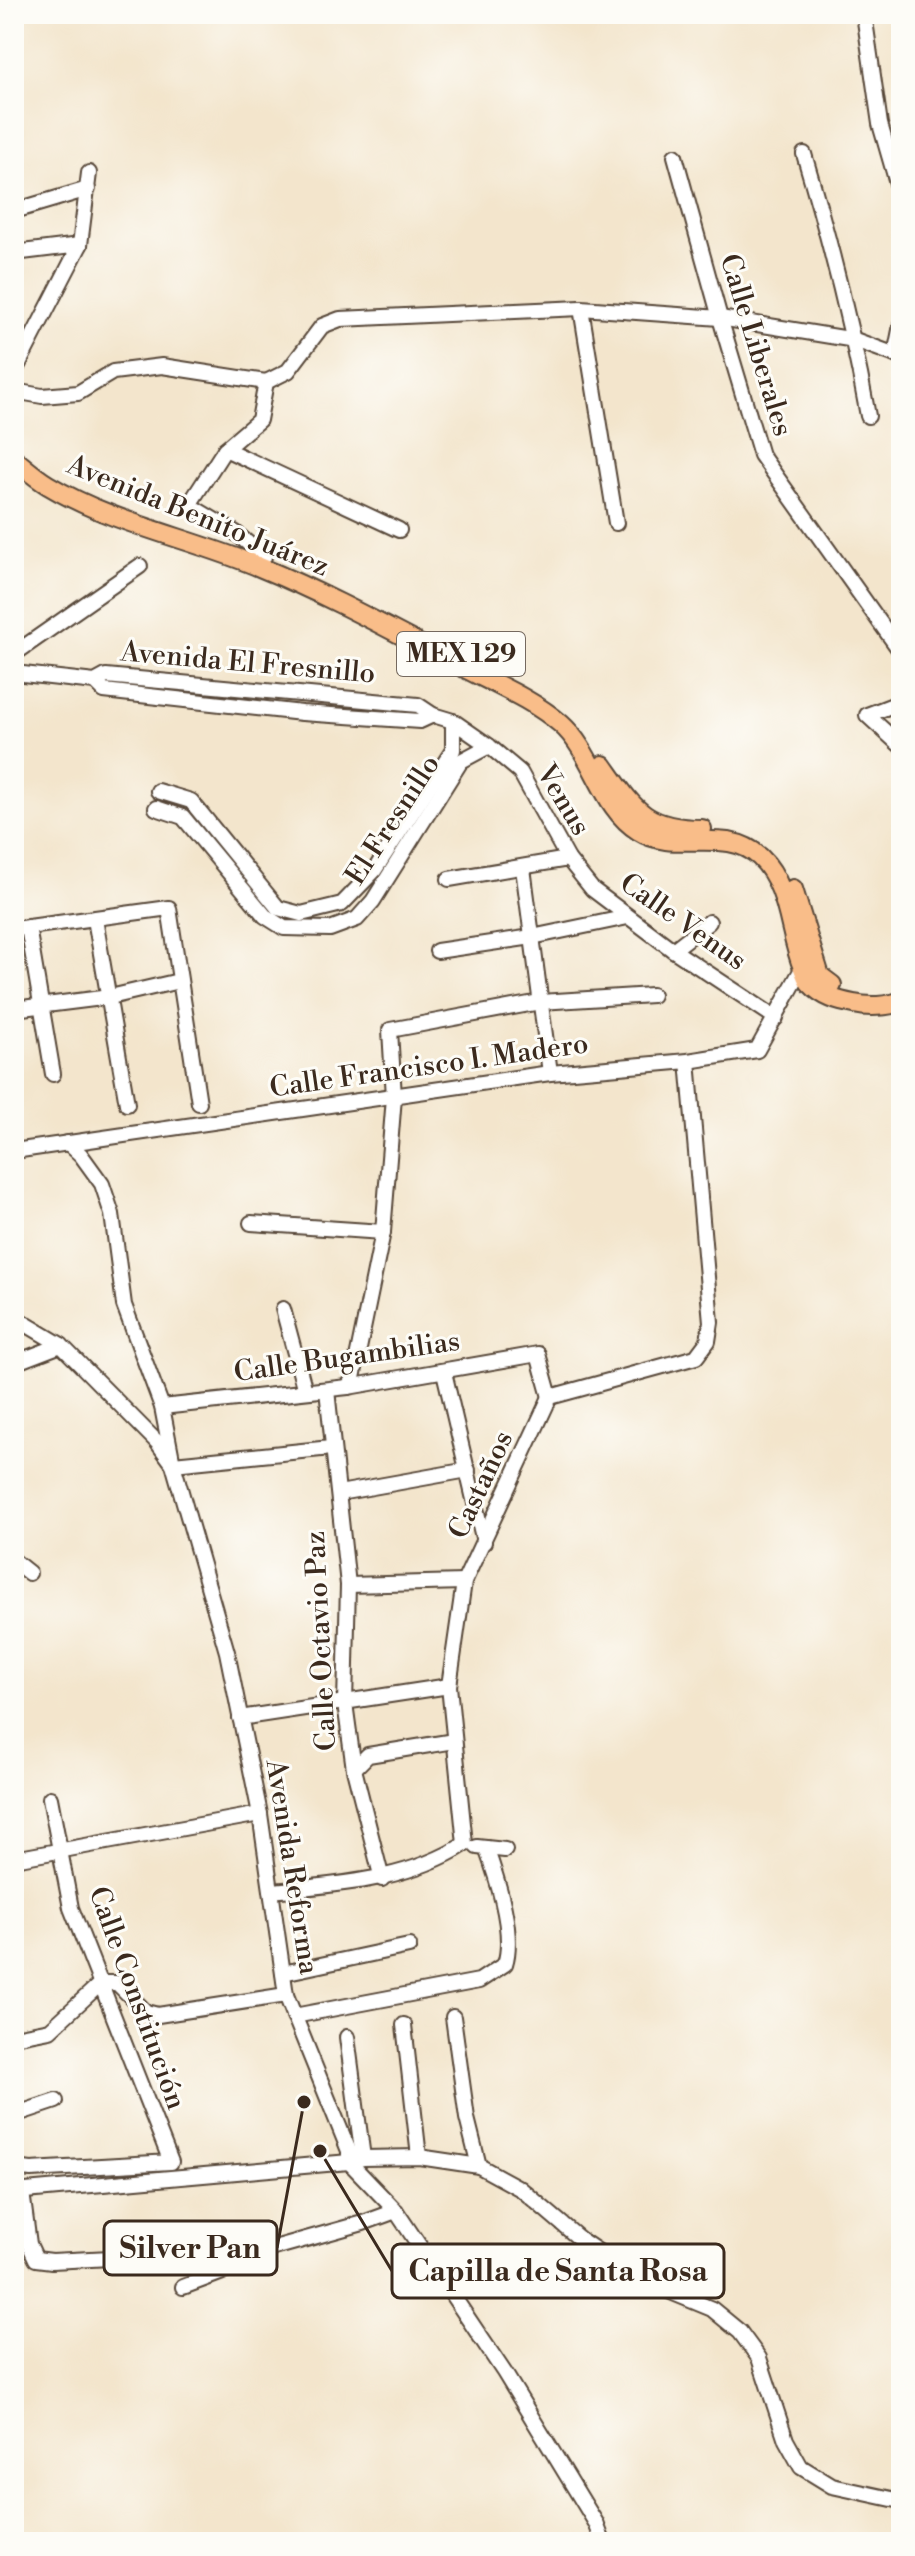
<svg xmlns="http://www.w3.org/2000/svg" width="915" height="2556" font-family="'Libre Bodoni',serif">
<style>
.lines{fill:none;stroke-linecap:round;stroke-linejoin:round}
.minor-casing{stroke:#574638;stroke-width:18}
.major-casing{stroke:#574638;stroke-width:22}
.minor{stroke:#fff;stroke-width:14}
.major{stroke:#f9bd89;stroke-width:18}
.labels{text-anchor:middle;dominant-baseline:central;stroke-width:6;stroke-linejoin:round;paint-order:stroke}
.shield{fill:#fdfcf7;stroke:#75695f;stroke-width:2}
.shield-label{font-size:26px;font-weight:bold;fill:#3b2a1e}
.street-label{font-size:28px;fill:#3b2a1e;stroke:#fdfcf7}
.leader{fill:none;stroke:#3b2a1e;stroke-width:3}
.callout-dot{fill:#3b2a1e;stroke:#fdfcf7;stroke-width:3}
.callout{fill:#fdfcf7;stroke:#3b2a1e;stroke-width:3}
.callout-label{font-size:30px;text-anchor:middle;font-weight:bold;fill:#3b2a1e}
</style>
<rect width="100%" height="100%" fill="#fdfcf7"/>
<filter id="ink" filterUnits="userSpaceOnUse"><feTurbulence type="fractalNoise" baseFrequency=".0125" numOctaves="2"/><feDisplacementMap in="SourceGraphic" scale="16" xChannelSelector="R" yChannelSelector="G"/><feConvolveMatrix kernelMatrix="1 2 1 2 8 2 1 2 1" color-interpolation-filters="sRGB"/></filter>
<filter id="wash" filterUnits="userSpaceOnUse"><feTurbulence type="fractalNoise" baseFrequency=".006" numOctaves="4" result="noise"/><feDisplacementMap in="SourceGraphic" scale="32" xChannelSelector="R" yChannelSelector="G"/><feGaussianBlur stdDeviation="1.8" result="paint"/><feColorMatrix in="noise" values="0 0 0 0 0 0 0 0 0 0 0 0 0 0 0 0 0 1.4 0 .05"/><feComposite in="paint" operator="in"/></filter>
<g filter="url(#wash)">
<rect width="100%" height="100%" fill="#f3e5cc"/>
</g>
<g filter="url(#ink)">
<g class="lines">
<!-- minor casing -->
<g class="minor-casing">
<g id="minor">
<path d="M864,14L880,124L901,197"/>
<path d="M804,154C830,241 852,327 868,416"/>
<path d="M675,156L720,318L761,455L901,652"/>
<path d="M14,211L88,189"/>
<path d="M14,253L80,245"/>
<path d="M581,308L616,523"/>
<path d="M895,355L901,325"/>
<path d="M14,373L80,245L89,173"/>
<path d="M266,382L288,371L322,326L340,319L581,308L720,318L794,330L855,340L901,357"/>
<path d="M14,391L42,396L78,393L113,372L162,366L266,382"/>
<path d="M225,449L399,530"/>
<path d="M264,557L236,533L189,505L225,449L259,420L266,382"/>
<path d="M14,654L140,566"/>
<path d="M14,673L95,682L106,676L418,705L433,715L453,721L489,746L520,772L568,859L592,889L673,950L776,1018"/>
<path d="M95,682L104,691L302,713L420,721L433,715"/>
<path d="M901,702L867,715L901,746"/>
<path d="M158,791L191,801L278,908L301,914L342,904L374,871L453,750V721"/>
<path d="M156,808L183,817L265,916L284,928L330,929L357,919L373,901L461,761L489,746"/>
<path d="M523,868L550,1073"/>
<path d="M449,879L568,859"/>
<path d="M95,919L127,1104"/>
<path d="M28,927L53,1074"/>
<path d="M14,929L169,908L199,1103"/>
<path d="M673,950L709,922"/>
<path d="M437,951L532,937L628,917"/>
<path d="M14,1009L110,997L179,981"/>
<path d="M68,1143L81,1155L102,1184L112,1214L124,1305L162,1407L173,1464L227,1652L260,1814L286,1995L349,2151V2162L396,2211L504,2372L596,2523L603,2542"/>
<path d="M14,1151L550,1073L688,1061L757,1050L803,967L808,963"/>
<path d="M251,1223L383,1232"/>
<path d="M283,1309L305,1391"/>
<path d="M14,1317L61,1345L157,1442L173,1464L331,1448"/>
<path d="M14,1363L61,1345"/>
<path d="M444,1372L484,1542"/>
<path d="M348,1387L353,1378L383,1232L394,1097L390,1030L540,1002L652,995"/>
<path d="M327,1390L348,1585L345,1703L354,1769L382,1879"/>
<path d="M550,1397L696,1357L708,1341L711,1322L688,1061"/>
<path d="M162,1407L348,1387L538,1354L550,1397"/>
<path d="M339,1493L468,1470"/>
<path d="M14,1561L29,1573"/>
<path d="M348,1585L464,1582"/>
<path d="M240,1718L449,1686"/>
<path d="M354,1769L368,1755L454,1741"/>
<path d="M465,1844L449,1686L464,1582L550,1397"/>
<path d="M477,1847L505,1850"/>
<path d="M14,1859L260,1814"/>
<path d="M272,1891C339,1884 407,1881 465,1844"/>
<path d="M283,1973L409,1946"/>
<path d="M294,2016L479,1981L505,1964C515,1933 497,1878 486,1848"/>
<path d="M453,2017L467,2118L479,2166"/>
<path d="M404,2025L419,2157"/>
<path d="M14,2037L50,2030L101,1983H117L146,2012L158,2015L286,1995"/>
<path d="M347,2037L363,2158"/>
<path d="M14,2115L56,2101"/>
<path d="M14,2166L16,2168L31,2170L171,2162L71,1908L50,1798"/>
<path d="M14,2192L349,2162L363,2158L419,2157L479,2166L521,2189L581,2240L639,2279L712,2309L740,2332L759,2358L786,2440L801,2467L832,2486L901,2501"/>
<path d="M22,2192L29,2244L36,2259L52,2261L149,2256"/>
<path d="M218,2253L274,2248L363,2223L396,2211"/>
<path d="M183,2287L257,2259L271,2250"/>
</g>
</g>
<!-- major casing -->
<g class="major-casing">
<g id="major">
<path d="M14,459C25,468 36,478 48,485C113,524 191,538 262,568C328,595 393,631 457,664C492,683 531,698 561,724C594,753 601,808 639,831C675,854 726,825 760,857C790,886 788,932 803,968C805,973 807,980 811,984C823,997 838,1001 854,1004C867,1007 888,1007 901,1001"/>
<path d="M603,765C634,809 644,829 702,829"/>
<path d="M793,889L820,976L832,985"/>
</g>
</g>
<!-- minor -->
<use href="#minor" class="minor"/>
<!-- major -->
<use href="#major" class="major"/>
</g>
</g>
<g class="labels">
<!-- shield labels -->
<rect class="shield" x="397" y="632" width="128" height="44" rx="6"/>
<g class="shield-label">
<text x="461" y="654">MEX 129</text>
</g>
<!-- street labels -->
<g class="street-label">
<text transform="translate(756 345) rotate(73)">Calle Liberales</text>
<text transform="translate(198 516) rotate(22)">Avenida Benito Juárez</text>
<text transform="translate(248 663) rotate(5)">Avenida El Fresnillo</text>
<text transform="translate(563 800) rotate(59)">Venus</text>
<text transform="translate(393 820) rotate(-57)">El Fresnillo</text>
<text transform="translate(683 922) rotate(35)">Calle Venus</text>
<text transform="translate(429 1066) rotate(-8)">Calle Francisco I. Madero</text>
<text transform="translate(347 1357) rotate(-8)">Calle Bugambilias</text>
<text transform="translate(481 1485) rotate(-65)">Castaños</text>
<text transform="translate(321 1641) rotate(-93)">Calle Octavio Paz</text>
<text transform="translate(292 1867) rotate(81)">Avenida Reforma</text>
<text transform="translate(137 1998) rotate(70)">Calle Constitución</text>
</g>
</g>
<!-- callouts -->
<path class="leader" d="M304 2102L277 2248M320 2151L392 2271"/>
<g class="callout-dot">
<circle cx="304" cy="2102" r="8"/>
<circle cx="320" cy="2151" r="8"/>
</g>
<g class="callout">
<rect x="104" y="2221" width="173" height="54" rx="8"/>
<rect x="392" y="2244" width="332" height="54" rx="8"/>
</g>
<g class="callout-label">
<text x="190" y="2258">Silver Pan</text>
<text x="558" y="2281">Capilla de Santa Rosa</text>
</g>
<!-- margin -->
<rect width="915" height="2556" fill="none" stroke="#fdfcf7" stroke-width="48"/>
</svg>
